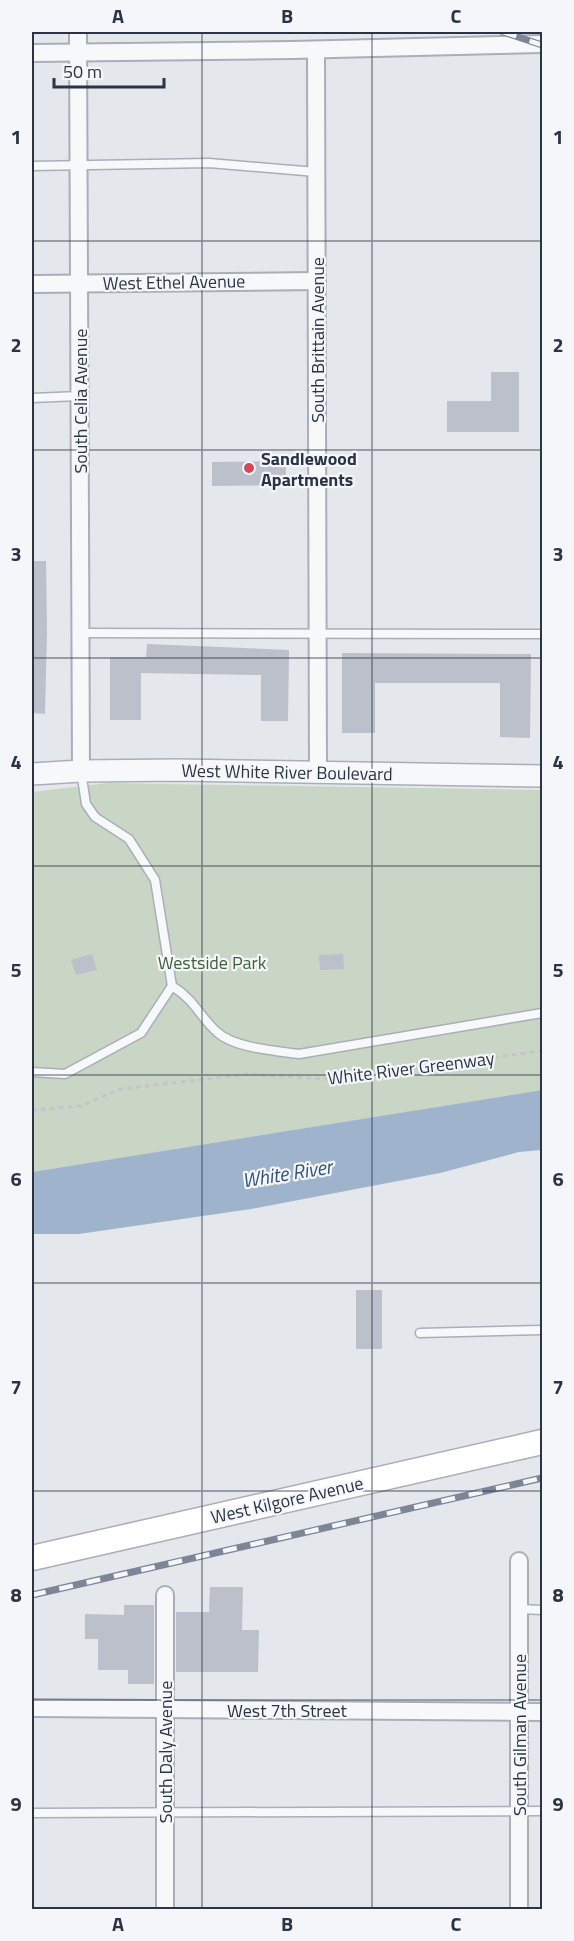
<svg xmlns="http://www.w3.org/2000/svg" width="574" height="1941" font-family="'Titillium Web',sans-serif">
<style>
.green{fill:#c9d6c5}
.water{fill:#9fb4cc}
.building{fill:#bbc0ca}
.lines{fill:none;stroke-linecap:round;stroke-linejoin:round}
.service-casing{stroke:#a9aeb7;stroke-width:11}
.minor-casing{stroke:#a9aeb7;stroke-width:20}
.tertiary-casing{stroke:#a9aeb7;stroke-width:24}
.secondary-casing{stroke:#a9aeb7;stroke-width:27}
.path{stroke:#c2c5cb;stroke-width:3;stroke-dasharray:4.5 4.5;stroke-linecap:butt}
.service{stroke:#f7f8fa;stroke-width:8}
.minor{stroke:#f7f8fa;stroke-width:16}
.tertiary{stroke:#f7f8fa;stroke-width:21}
.secondary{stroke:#fff;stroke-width:24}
.rail-casing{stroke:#7d8696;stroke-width:7}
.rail{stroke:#f4f6f9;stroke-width:4.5;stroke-dasharray:14;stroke-linecap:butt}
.grid{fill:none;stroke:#2b3445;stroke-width:1.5;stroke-opacity:0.55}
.poi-dot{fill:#d1495b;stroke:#f4f6f9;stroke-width:2}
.labels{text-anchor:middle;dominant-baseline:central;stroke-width:4.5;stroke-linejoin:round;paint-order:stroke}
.street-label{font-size:18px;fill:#2b3445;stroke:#f4f6f9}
.poi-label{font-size:18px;font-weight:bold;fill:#2b3445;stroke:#f4f6f9;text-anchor:start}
.park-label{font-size:18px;fill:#3f6138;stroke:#f4f6f9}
.water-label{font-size:20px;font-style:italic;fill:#34527a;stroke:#f4f6f9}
.neatline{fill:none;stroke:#2b3445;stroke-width:2}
.grid-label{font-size:20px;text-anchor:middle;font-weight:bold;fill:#2b3445}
</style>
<rect width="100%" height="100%" fill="#e4e7ec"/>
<!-- green -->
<path class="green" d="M108,783L542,790V1090L32,1172V792Z"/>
<!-- water -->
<path class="water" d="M542,1090V1150L519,1152L440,1173L251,1209L79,1234H32V1172Z"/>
<!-- building -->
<g class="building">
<path d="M491,372H519V432H447V401H491Z"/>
<path d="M286,461V485L212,486V462Z"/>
<path d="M32,561H46L47,632L45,714L32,713Z"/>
<path d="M147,644L289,650L288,721H261V675L141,673V720H110V657H146Z"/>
<path d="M342,653L531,654L530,738L500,737V683H375V733H342Z"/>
<path d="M92,954L97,970L76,975L71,960Z"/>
<path d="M343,954L344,969L320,970L319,955Z"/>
<rect x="356" y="1290" width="26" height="59"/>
<path d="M210,1587H243L242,1630H259L258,1672H176V1612H209Z"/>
<path d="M124,1605H154V1684H128V1670H98V1639H85V1614L124,1615Z"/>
</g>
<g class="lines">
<!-- service casing -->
<g class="service-casing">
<g id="service">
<path d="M32,166L209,163L316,172"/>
<path d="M32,398L79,396"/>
<path d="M81,633L542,634"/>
<path d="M172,986C195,1000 199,1016 217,1032C234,1048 277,1051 299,1054L542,1013"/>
<path d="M32,1072L65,1074L141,1033L172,986L155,880L129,839L95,817L86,804L81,771"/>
<path d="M420,1333L542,1330"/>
<path d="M519,1609L542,1610"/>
<path d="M32,1813L542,1811"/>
</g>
</g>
<!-- minor casing -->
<g class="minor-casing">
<g id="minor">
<path d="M78,32L81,771"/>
<path d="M316,50L318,774"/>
<path d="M32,53L292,50L542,44"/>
<path d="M32,284L317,281"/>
<path d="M519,1561V1910"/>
<path d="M165,1595V1910"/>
<path d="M32,1708L542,1712"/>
</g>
</g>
<!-- tertiary casing -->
<g class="tertiary-casing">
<path id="tertiary" d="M32,774L81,771L176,770L542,776"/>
</g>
<!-- secondary casing -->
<g class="secondary-casing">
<path id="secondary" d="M32,1558L542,1442"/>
</g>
<!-- path -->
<path class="path" d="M32,1110L81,1106L120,1089L172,1083L247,1074L327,1079L542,1051"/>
<!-- service -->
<use href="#service" class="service"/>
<!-- minor -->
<use href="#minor" class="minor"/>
<!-- tertiary -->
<use href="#tertiary" class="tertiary"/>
<!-- secondary -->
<use href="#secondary" class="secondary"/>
<!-- rail casing -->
<g class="rail-casing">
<g id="rail">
<path d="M503,32L542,45"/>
<path d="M32,1595L542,1478"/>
</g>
</g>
<!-- rail -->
<use href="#rail" class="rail"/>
</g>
<!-- grid -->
<path class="grid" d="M202,32V1910M372,32V1910M32,241H542M32,450H542M32,658H542M32,866H542M32,1075H542M32,1283H542M32,1491H542M32,1700H542"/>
<!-- markers -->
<circle class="poi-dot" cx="249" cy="468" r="6"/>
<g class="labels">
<!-- street labels -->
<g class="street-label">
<text transform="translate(174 282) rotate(-1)">West Ethel Avenue</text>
<text transform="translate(317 340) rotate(-90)">South Brittain Avenue</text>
<text transform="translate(80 401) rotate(-90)">South Celia Avenue</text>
<text transform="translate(287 772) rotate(1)">West White River Boulevard</text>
<text transform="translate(411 1068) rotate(-7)">White River Greenway</text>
<text transform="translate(287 1500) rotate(-13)">West Kilgore Avenue</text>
<text x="287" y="1710">West 7th Street</text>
<text transform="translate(519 1735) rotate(-90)">South Gilman Avenue</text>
<text transform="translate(165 1752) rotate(-90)">South Daly Avenue</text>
</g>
<!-- poi labels -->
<g class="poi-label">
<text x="261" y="458">Sandlewood<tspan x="261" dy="21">Apartments</tspan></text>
</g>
<!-- park labels -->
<g class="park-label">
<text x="212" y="962">Westside Park</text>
</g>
<!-- water labels -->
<g class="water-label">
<text transform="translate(287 1173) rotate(-9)">White River</text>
</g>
</g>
<!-- border -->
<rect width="574" height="1941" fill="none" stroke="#f4f6f9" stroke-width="66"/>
<!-- scale -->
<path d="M54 78v9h110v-9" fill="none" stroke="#2b3445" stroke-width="3"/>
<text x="63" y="78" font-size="18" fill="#2b3445" stroke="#f4f6f9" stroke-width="4.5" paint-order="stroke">50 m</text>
<rect x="33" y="33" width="508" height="1875" class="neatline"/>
<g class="grid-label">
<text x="118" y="23">A</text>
<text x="287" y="23">B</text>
<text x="456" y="23">C</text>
<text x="16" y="144">1</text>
<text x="558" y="144">1</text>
<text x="16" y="352">2</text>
<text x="558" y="352">2</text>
<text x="16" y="561">3</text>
<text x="558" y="561">3</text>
<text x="16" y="769">4</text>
<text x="558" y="769">4</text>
<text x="16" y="977">5</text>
<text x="558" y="977">5</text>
<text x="16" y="1186">6</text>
<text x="558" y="1186">6</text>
<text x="16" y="1394">7</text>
<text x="558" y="1394">7</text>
<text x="16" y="1602">8</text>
<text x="558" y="1602">8</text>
<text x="16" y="1811">9</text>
<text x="558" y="1811">9</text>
<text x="118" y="1931">A</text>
<text x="287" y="1931">B</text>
<text x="456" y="1931">C</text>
</g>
</svg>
